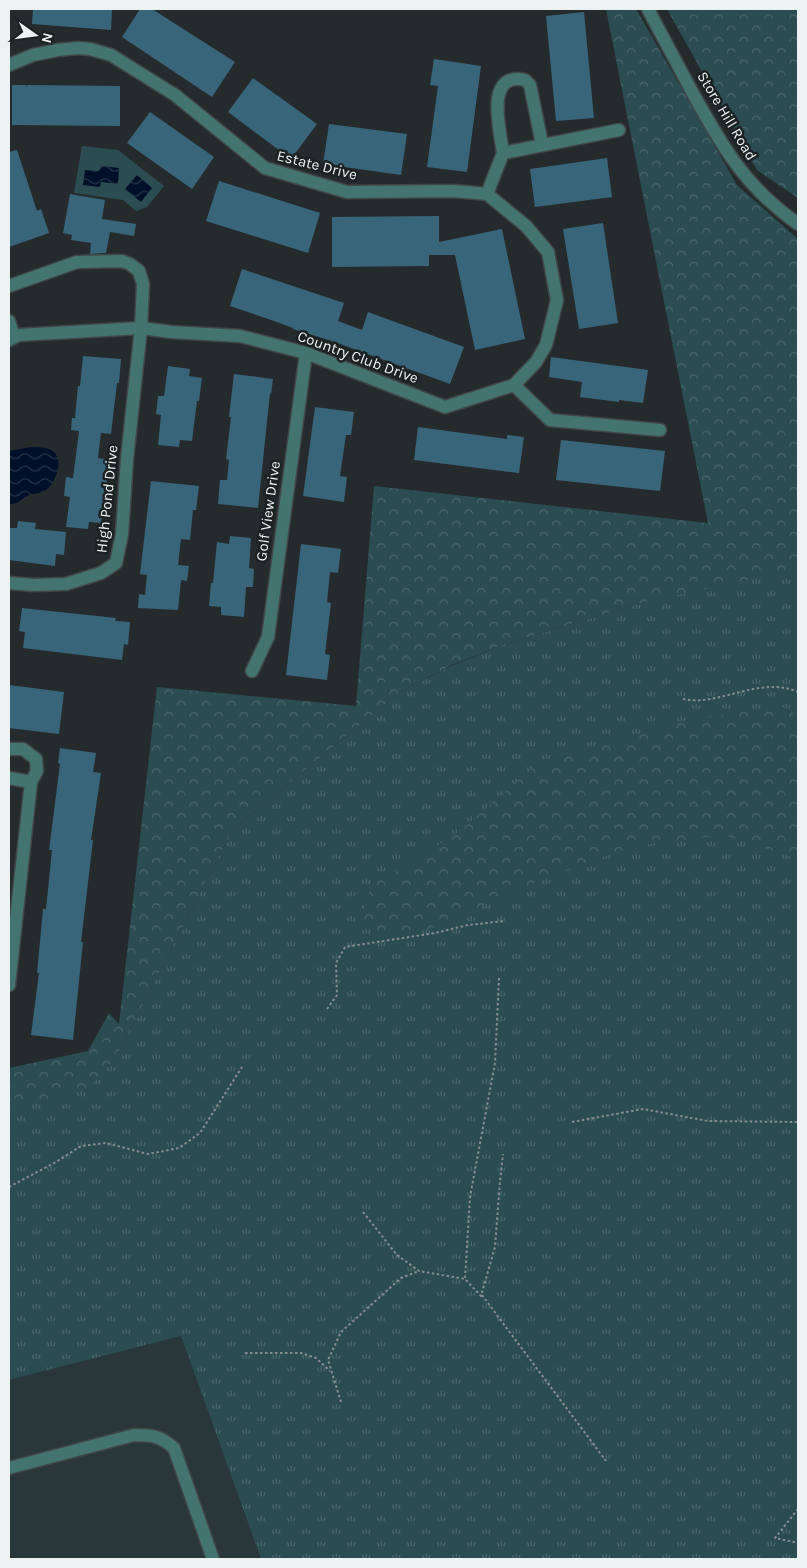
<svg xmlns="http://www.w3.org/2000/svg" width="807" height="1568" font-family="Karla,sans-serif">
<style>
.built{fill:#29373a}
.grass{fill:url(#grass-tufts)}
.forest{fill:url(#forest-crowns)}
.pitch{fill:#2b4d52}
.water{fill:url(#water-waves)}
.building{fill:#39657a}
.lines{fill:none;stroke-linecap:round;stroke-linejoin:round}
.minor-casing{stroke:#414748;stroke-width:15}
.path{stroke:#878d8e;stroke-width:2;stroke-dasharray:2.5 2.5;stroke-linecap:butt}
.minor{stroke:#437470;stroke-width:12}
.labels{text-anchor:middle;dominant-baseline:central;stroke-width:5;stroke-linejoin:round;paint-order:stroke}
.street-label{font-size:15px;fill:#ecf1f1;stroke:#1c2223}
</style>
<defs>
<pattern id="grass-tufts" width="24" height="20" patternUnits="userSpaceOnUse" patternTransform="scale(1.25)"><rect width="24" height="20" fill="#2b4d52"/><path d="M3 7l-1-3M5 7V3M7 7l1-3M15 17l-1-3M17 17v-4M19 17l1-3" fill="none" stroke="#4a676b"/></pattern>
<pattern id="forest-crowns" width="20" height="18" patternUnits="userSpaceOnUse" patternTransform="scale(1.25)"><rect width="20" height="18" fill="#2b4d52"/><path d="M2 6a3 3 0 1 1 6 0M12 15a3 3 0 1 1 6 0" fill="none" stroke="#4a676b"/></pattern>
<pattern id="water-waves" width="16" height="10" patternUnits="userSpaceOnUse" patternTransform="scale(1.25)"><rect width="16" height="10" fill="#001028"/><path d="M0 5q4-4 8 0t8 0" fill="none" stroke="#253348"/></pattern>
</defs>
<rect width="100%" height="100%" fill="#252b2d"/>
<!-- built -->
<path class="built" d="M181,1336L261,1559H9V1380Z"/>
<!-- grass -->
<path class="grass" d="M798,522V1559H261L181,1336L9,1380V1082L116,1057L233,829L400,692L451,666L502,645L641,603Z"/>
<!-- forest -->
<g class="forest">
<path d="M606,9H636L737,185L798,239V569L641,603L502,645L452,665L400,692L233,829L116,1057L90,1087L9,1111V1068L88,1051L109,1013L119,1024L157,687L356,706L374,486L708,523Z"/>
<path d="M667,9H798V198L757,170Z"/>
<path d="M781,706L798,716V859L724,835L634,846L534,883L430,929L384,937L363,917L372,881L400,870L461,830L535,766L679,722Z"/>
</g>
<!-- pitch -->
<path class="pitch" d="M82,146L118,150L164,186L147,207L136,211L123,200L74,193Z"/>
<!-- water -->
<g class="water">
<path d="M102,166L119,168L118,184L101,182L100,187L83,185L85,170L98,171Z"/>
<path d="M137,175L152,188L141,202L125,189Z"/>
<path d="M31,447C38,447 48,447 54,452C64,462 55,484 45,491C40,494 35,493 30,495C20,498 21,504 9,504V451Z"/>
</g>
<!-- building -->
<g class="building">
<path d="M33,9H112L111,30L32,24Z"/>
<path d="M140,9H152L235,62L212,97L122,37Z"/>
<path d="M584,12L594,118L556,121L546,16Z"/>
<path d="M434,59L481,66L467,172L427,167L438,86L430,85Z"/>
<path d="M253,78L317,124L291,159L228,112Z"/>
<path d="M12,85H26V87L27,85L120,86V126L12,125Z"/>
<path d="M150,112L214,157L192,189L127,143Z"/>
<path d="M329,124L407,134L401,175L323,164Z"/>
<path d="M17,150L37,211L41,209L49,233L9,247V152Z"/>
<path d="M607,158L612,197L535,207L530,169Z"/>
<path d="M219,181L320,213L308,253L206,221Z"/>
<path d="M70,194L105,200L102,219L136,224L134,236L110,232L106,253L90,254L91,243L71,240L72,235L63,233Z"/>
<path d="M439,216V242L502,229L525,339L475,350L455,255H429V266L332,267V217Z"/>
<path d="M603,223L618,323L579,329L563,229Z"/>
<path d="M242,269L344,303L338,321L362,330L368,312L464,347L450,384L332,341L293,329V328L274,321L230,306Z"/>
<path d="M83,356L121,359L119,383H117L111,434L101,433L98,458L110,460L101,523L89,522L88,529L66,527L70,497L64,496L66,477L73,478L79,431L71,430L72,418H75L78,386H80Z"/>
<path d="M551,357L648,370L643,403L619,400V402L580,397L582,382L549,377Z"/>
<path d="M168,366L190,369L189,376L202,378L199,401H197L192,441L180,440L179,447L158,445L161,415L156,414L158,396H164Z"/>
<path d="M234,374L273,379L271,394L270,393L258,508L218,504L220,480H227L229,460L226,459L231,417H229Z"/>
<path d="M315,407L354,412L351,435H346L340,476L347,477L344,502L303,496Z"/>
<path d="M418,427L507,439V435L524,437L519,473L414,460Z"/>
<path d="M561,440L665,451L660,491L556,480Z"/>
<path d="M151,481L199,486L196,510H193L190,540L181,539L178,565L189,566L187,581L181,580L178,610L138,608L139,594L145,595L147,575L140,574Z"/>
<path d="M18,521L36,523L35,529L66,532L64,555L56,554L55,566L9,560V528H17Z"/>
<path d="M230,536L251,538L249,568L254,569L253,587H246L244,617L221,615V607L209,606L211,583H213L217,542L229,544Z"/>
<path d="M301,544L341,549L338,573L330,572L327,602L331,603L325,654L330,655L327,680L286,675Z"/>
<path d="M22,608L116,618L115,621L130,622L128,645L124,644L122,660L23,648L25,632L19,631Z"/>
<path d="M9,685L64,692L59,734L9,728Z"/>
<path d="M60,748L96,753L93,772L101,773L91,840H93L81,942H83L73,1040L31,1035L39,973H37L42,920L43,909H46L52,850H49L60,764L58,763Z"/>
</g>
<g class="lines">
<!-- minor casing -->
<g class="minor-casing">
<g id="minor">
<path d="M648,9C662,36 677,63 691,90C722,146 744,186 798,224"/>
<path d="M9,65L33,55L58,50L78,48L90,49L111,55L175,95L265,168L347,192L454,191L487,194L526,226L548,252L557,300L546,345L536,362L514,385L445,407L306,353L240,336L171,332L141,328L19,335L9,340"/>
<path d="M503,153C500,130 484,71 525,80L530,85L542,144"/>
<path d="M487,194L503,153L619,130"/>
<path d="M9,286L77,262L122,261L130,264L139,271L143,284L141,328L127,459L122,534L116,563L101,573L66,584L33,585L9,583"/>
<path d="M9,321L14,337"/>
<path d="M514,385L550,420L660,430"/>
<path d="M252,671L268,637L306,353"/>
<path d="M9,749H23L36,759L37,771L31,782L9,985"/>
<path d="M9,778L31,782"/>
<path d="M9,1468L134,1435C153,1435 160,1436 174,1448L213,1559"/>
</g>
</g>
<!-- path -->
<g class="path">
<path d="M683,699C689,700 696,701 702,700C734,697 767,678 798,692"/>
<path d="M499,978L495,1063L470,1197L465,1279L481,1296L495,1247L500,1181L503,1154"/>
<path d="M327,1009L337,995L336,963L345,947L435,933L468,925L505,921"/>
<path d="M572,1122L643,1109L708,1121L798,1122"/>
<path d="M9,1187L56,1162L81,1146L106,1143L148,1154L179,1148L200,1133L242,1067"/>
<path d="M363,1212L397,1255L419,1271L465,1279"/>
<path d="M482,1295L606,1461"/>
<path d="M245,1353H301L316,1358L330,1371"/>
<path d="M341,1402L328,1360L341,1332L401,1278L419,1271"/>
<path d="M798,1509L775,1538L798,1543"/>
</g>
<!-- minor -->
<use href="#minor" class="minor"/>
</g>
<g class="labels">
<!-- street labels -->
<g class="street-label">
<text transform="translate(727 116) rotate(59)">Store Hill Road</text>
<text transform="translate(317 165) rotate(14)">Estate Drive</text>
<text transform="translate(358 357) rotate(20)">Country Club Drive</text>
<text transform="translate(107 499) rotate(-84)">High Pond Drive</text>
<text transform="translate(268 511) rotate(-82)">Golf View Drive</text>
</g>
</g>
<!-- border -->
<rect width="807" height="1568" fill="none" stroke="#ecf1f1" stroke-width="20"/>
<!-- north arrow -->
<g transform="translate(35 35) rotate(104)" stroke="#1c2223" stroke-width="4" paint-order="stroke">
<path d="M0-4L9 19L0 12L-9 19Z" fill="#ecf1f1"/>
<text y="-8" font-size="14" font-weight="bold" text-anchor="middle" fill="#ecf1f1">N</text>
</g>
</svg>
